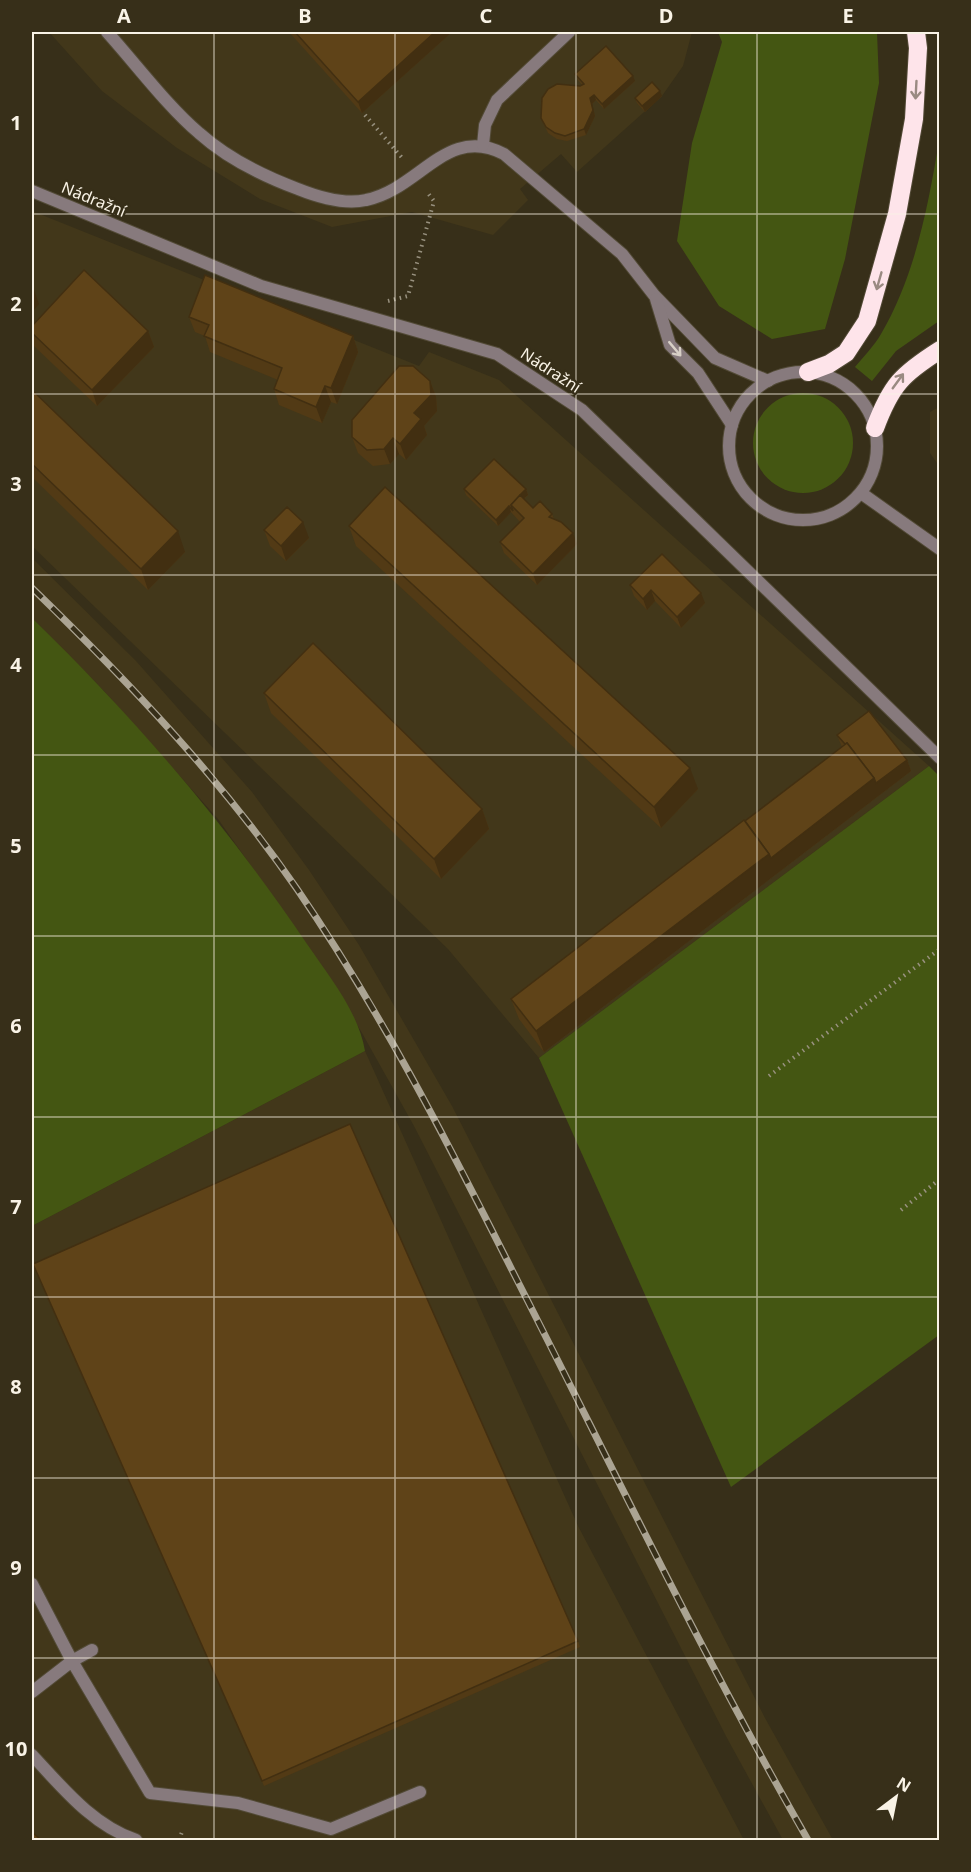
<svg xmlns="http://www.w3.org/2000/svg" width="971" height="1872" font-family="'Noto Sans',sans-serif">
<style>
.built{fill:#42371a}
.green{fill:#445612}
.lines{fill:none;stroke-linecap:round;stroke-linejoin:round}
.service-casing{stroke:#524a36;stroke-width:14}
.minor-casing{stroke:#524a36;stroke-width:14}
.tertiary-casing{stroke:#524a36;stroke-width:14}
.motorway-casing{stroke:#524a36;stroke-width:20}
.path{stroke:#98917f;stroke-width:4;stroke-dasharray:1.5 4.5;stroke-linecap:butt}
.service{stroke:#877a7d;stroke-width:12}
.minor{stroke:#877a7d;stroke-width:12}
.tertiary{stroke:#877a7d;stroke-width:12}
.motorway{stroke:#fee4ea;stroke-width:18}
.rail-casing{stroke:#aba493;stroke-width:7}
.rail{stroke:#372f19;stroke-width:4.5;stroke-dasharray:14;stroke-linecap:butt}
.wall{fill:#523a15}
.shaded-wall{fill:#422f11}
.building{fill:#5f4318;stroke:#422f11;stroke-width:1.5}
.oneway{stroke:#9a8a82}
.oneway2{stroke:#d7cfc6}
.grid{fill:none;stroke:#f9f3e6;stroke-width:1.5;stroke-opacity:0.55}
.labels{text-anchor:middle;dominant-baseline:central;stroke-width:4.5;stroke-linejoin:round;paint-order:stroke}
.street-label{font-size:16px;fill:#f9f3e6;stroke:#372f19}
.neatline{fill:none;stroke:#f9f3e6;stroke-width:2}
.grid-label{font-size:20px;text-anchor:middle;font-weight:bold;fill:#f9f3e6}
</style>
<rect width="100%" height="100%" fill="#372f19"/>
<!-- built -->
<g class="built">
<path d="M49,32H692L683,66L662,96L577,172L561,154L520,189L528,200L493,235L412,212L332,227L260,199L177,148L102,91Z"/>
<path d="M32,211L419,366L429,352L499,380L929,766L539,1058L448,949L32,546Z"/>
<path d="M939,407V466L930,453V412Z"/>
<path d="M32,558L136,661L252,792L309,870L359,945L452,1106L765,1718L833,1840H783L727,1738L414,1126L362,1033L323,968L218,819L104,691L32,618Z"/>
<path d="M365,1051L578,1526L744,1840H32V1226Z"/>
</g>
<!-- green -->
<g class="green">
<path d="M718,32H877L879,83L845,259L825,329L772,339L719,306L677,241L692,143L722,42Z"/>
<path d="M939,141V321L896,351L872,381L855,367C864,356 874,346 881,334C915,276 928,207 939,141Z"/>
<circle cx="803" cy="443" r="50"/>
<path d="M32,618C135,718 227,825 307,944C329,976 359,1013 365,1051L32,1226Z"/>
<path d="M929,766L940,777L939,1335L731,1487L539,1058Z"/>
</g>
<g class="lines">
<!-- service casing -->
<g class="service-casing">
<g id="service">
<path d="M107,32C135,63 168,107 199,133C228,159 263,176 298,189C318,197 344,205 366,200C420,189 447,124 504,154L622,254L654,295L715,358L768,381"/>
<path d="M483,145L485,125L497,100L569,32"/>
<path d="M656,299L670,345L698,373L732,425"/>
<path d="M32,1584L72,1661L92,1650"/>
<path d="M32,1692L72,1661L150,1793L238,1803L331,1829L420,1792"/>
<path d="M32,1755C62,1787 92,1825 136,1840"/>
</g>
</g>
<!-- minor casing -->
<g class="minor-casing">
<path id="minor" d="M32,191L261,286L497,354L582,410L940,758"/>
</g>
<!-- tertiary casing -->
<g class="tertiary-casing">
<g id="tertiary">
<circle cx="803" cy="446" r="74"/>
<path d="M861,493L940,549"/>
</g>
</g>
<!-- motorway casing -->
<g class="motorway-casing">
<g id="motorway">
<path d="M808,372L829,364L846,353L867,321L897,214L914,119L918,48L916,32"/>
<path d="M875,428C891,385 902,374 940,350"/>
</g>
</g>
<!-- path -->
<g class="path">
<path d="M365,115L404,160"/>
<path d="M388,301L408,296L434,201L427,192"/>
<path d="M769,1076L940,949"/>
<path d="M901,1210L940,1179"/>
<path d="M179,1840L182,1832"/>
</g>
<!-- service -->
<use href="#service" class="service"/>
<!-- minor -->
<use href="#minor" class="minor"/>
<!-- tertiary -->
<use href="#tertiary" class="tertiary"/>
<!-- motorway -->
<use href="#motorway" class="motorway"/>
<!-- rail casing -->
<g class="rail-casing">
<path id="rail" d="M32,588C128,681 221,779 297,889C380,1010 447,1141 513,1272C610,1462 702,1655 808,1840"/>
</g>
<!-- rail -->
<use href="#rail" class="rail"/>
</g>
<!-- wall -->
<g class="wall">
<path d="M289,32H452L362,113Z"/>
<path d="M575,74L635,81L604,109L596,100L592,104L595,116L586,135L567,141L557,139L548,133L541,118L582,85L578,80Z"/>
<path d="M662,96L645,112L637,103L635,98Z"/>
<path d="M189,317L353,336L358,352L337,404L331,402L322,423L279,405L274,389L278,380L210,352L205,336L195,332Z"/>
<path d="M32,326L148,331L154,347L97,406L34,346L32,339Z"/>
<path d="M430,381L436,397L437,411L424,426L427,435L406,460L399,454L390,464L373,466L358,453L352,437Z"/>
<path d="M32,390L185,552L148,590L32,477Z"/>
<path d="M464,489H526L528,495L524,499L533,508L552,514L554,519L577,544L537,585L504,553L500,542L520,522L511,512L498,526L466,495Z"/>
<path d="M349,526L698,789L661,828L356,546Z"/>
<path d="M264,530L309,538L286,561L270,546Z"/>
<path d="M630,585L705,603L681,628L655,601L647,610L634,596Z"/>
<path d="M264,693L482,809L489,829L441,879L271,713Z"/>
<path d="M837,735L907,760L911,771L544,1052L519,1019L511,999L842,747Z"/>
<path d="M35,1270L578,1641L580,1647L264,1786Z"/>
</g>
<!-- shaded-wall -->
<g class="shaded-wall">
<path d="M435,32H452L362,113L358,102Z"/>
<path d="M633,76L635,81L604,109L602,104Z"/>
<path d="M660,91L662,96L645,112L642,106Z"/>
<path d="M594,95L596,100L592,104L595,116L586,135L584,129L590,98Z"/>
<path d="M32,284L39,304L32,312Z"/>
<path d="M148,331L154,347L97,406L92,390Z"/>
<path d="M353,336L358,352L337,404L331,388Z"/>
<path d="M430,381L436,397L437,411L424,426L427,435L406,460L400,444Z"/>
<path d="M325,386L331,402L322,423L316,407Z"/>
<path d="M393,438L399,454L390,464L384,449Z"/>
<path d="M526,489L528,495L522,500L520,495Z"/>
<path d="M509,506L511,512L498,526L496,520Z"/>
<path d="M303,522L309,538L286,561L281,546Z"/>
<path d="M178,531L185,552L148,590L141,569Z"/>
<path d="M573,533L577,544L537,585L533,574Z"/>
<path d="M651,590L655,601L647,610L643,599Z"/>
<path d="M701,593L705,603L681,628L677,617Z"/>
<path d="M907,760L911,771L544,1052L536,1031L769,854L874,778Z"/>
<path d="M690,768L698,789L661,828L654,807Z"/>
<path d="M482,809L489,829L441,879L434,859Z"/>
</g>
<!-- building -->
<g class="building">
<path d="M295,32H435L358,102Z"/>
<path d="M606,46L633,76L602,104L594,95L590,98L593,110L584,129L565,136L555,133L546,127L541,118L542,98L548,89L557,84L580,86L584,84L575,74Z"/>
<path d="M652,82L660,91L642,106L635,98Z"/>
<path d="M84,270L148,331L92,390L32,333V326Z"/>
<path d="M205,275L353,336L331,388L325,386L316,407L274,389L282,368L204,336L209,325L189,317Z"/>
<path d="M399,366H413L430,381L431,395L414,413L421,419L400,444L393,438L384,449L367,450L352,437V420Z"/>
<path d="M32,390L178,531L141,569L32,464Z"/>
<path d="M494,459L526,489L520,495L524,499L520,495L511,505L513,511L509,506L496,520L464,489Z"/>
<path d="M385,487L690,768L654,807L349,526Z"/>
<path d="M520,495L533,508L540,501L552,514L549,517L561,522L573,533L533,574L500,542L524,518L511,505Z"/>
<path d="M287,507L303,522L281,546L264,530Z"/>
<path d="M662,554L701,593L677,617L651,590L643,599L630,585Z"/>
<path d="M313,643L482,809L434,859L264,693Z"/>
<path d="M869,711L907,760L876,783L874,778L847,743L845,744L837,735Z"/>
<path d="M847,743L874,778L771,858L769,854L745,821Z"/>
<path d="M744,820L769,854L536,1031L511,999Z"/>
<path d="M350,1124L578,1641L262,1781L33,1264Z"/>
<path d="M32,1832L41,1840H32Z"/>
</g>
<!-- one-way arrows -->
<defs><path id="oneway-shaft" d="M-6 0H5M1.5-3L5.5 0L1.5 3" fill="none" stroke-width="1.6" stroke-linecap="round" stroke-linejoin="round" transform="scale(1.5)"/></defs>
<g class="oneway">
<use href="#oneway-shaft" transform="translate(916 90) rotate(93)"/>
<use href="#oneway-shaft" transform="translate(879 281) rotate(106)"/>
<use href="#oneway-shaft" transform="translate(898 381) rotate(-54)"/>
</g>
<use class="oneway2" href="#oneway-shaft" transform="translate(675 349) rotate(50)"/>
<!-- grid -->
<path class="grid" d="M214,32V1840M395,32V1840M576,32V1840M757,32V1840M32,214H940M32,394H940M32,575H940M32,755H940M32,936H940M32,1117H940M32,1297H940M32,1478H940M32,1658H940"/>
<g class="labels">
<!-- street labels -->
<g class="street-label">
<text transform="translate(94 199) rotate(22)">Nádražní</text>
<text transform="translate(551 370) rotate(33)">Nádražní</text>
</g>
</g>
<!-- border -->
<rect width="971" height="1872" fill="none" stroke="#372f19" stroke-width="66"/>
<!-- north arrow -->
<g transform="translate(896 1797) rotate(32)" stroke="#372f19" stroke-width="4.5" paint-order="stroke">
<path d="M0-4.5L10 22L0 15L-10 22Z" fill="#f9f3e6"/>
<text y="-9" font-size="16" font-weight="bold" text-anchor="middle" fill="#f9f3e6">N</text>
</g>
<rect x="33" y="33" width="905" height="1806" class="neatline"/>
<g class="grid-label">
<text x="124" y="23">A</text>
<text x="305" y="23">B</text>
<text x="486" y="23">C</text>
<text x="666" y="23">D</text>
<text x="848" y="23">E</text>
<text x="16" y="130">1</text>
<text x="16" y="311">2</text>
<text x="16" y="491">3</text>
<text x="16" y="672">4</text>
<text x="16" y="853">5</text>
<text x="16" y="1033">6</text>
<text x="16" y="1214">7</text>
<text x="16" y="1394">8</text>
<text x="16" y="1575">9</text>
<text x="16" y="1756">10</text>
</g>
</svg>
